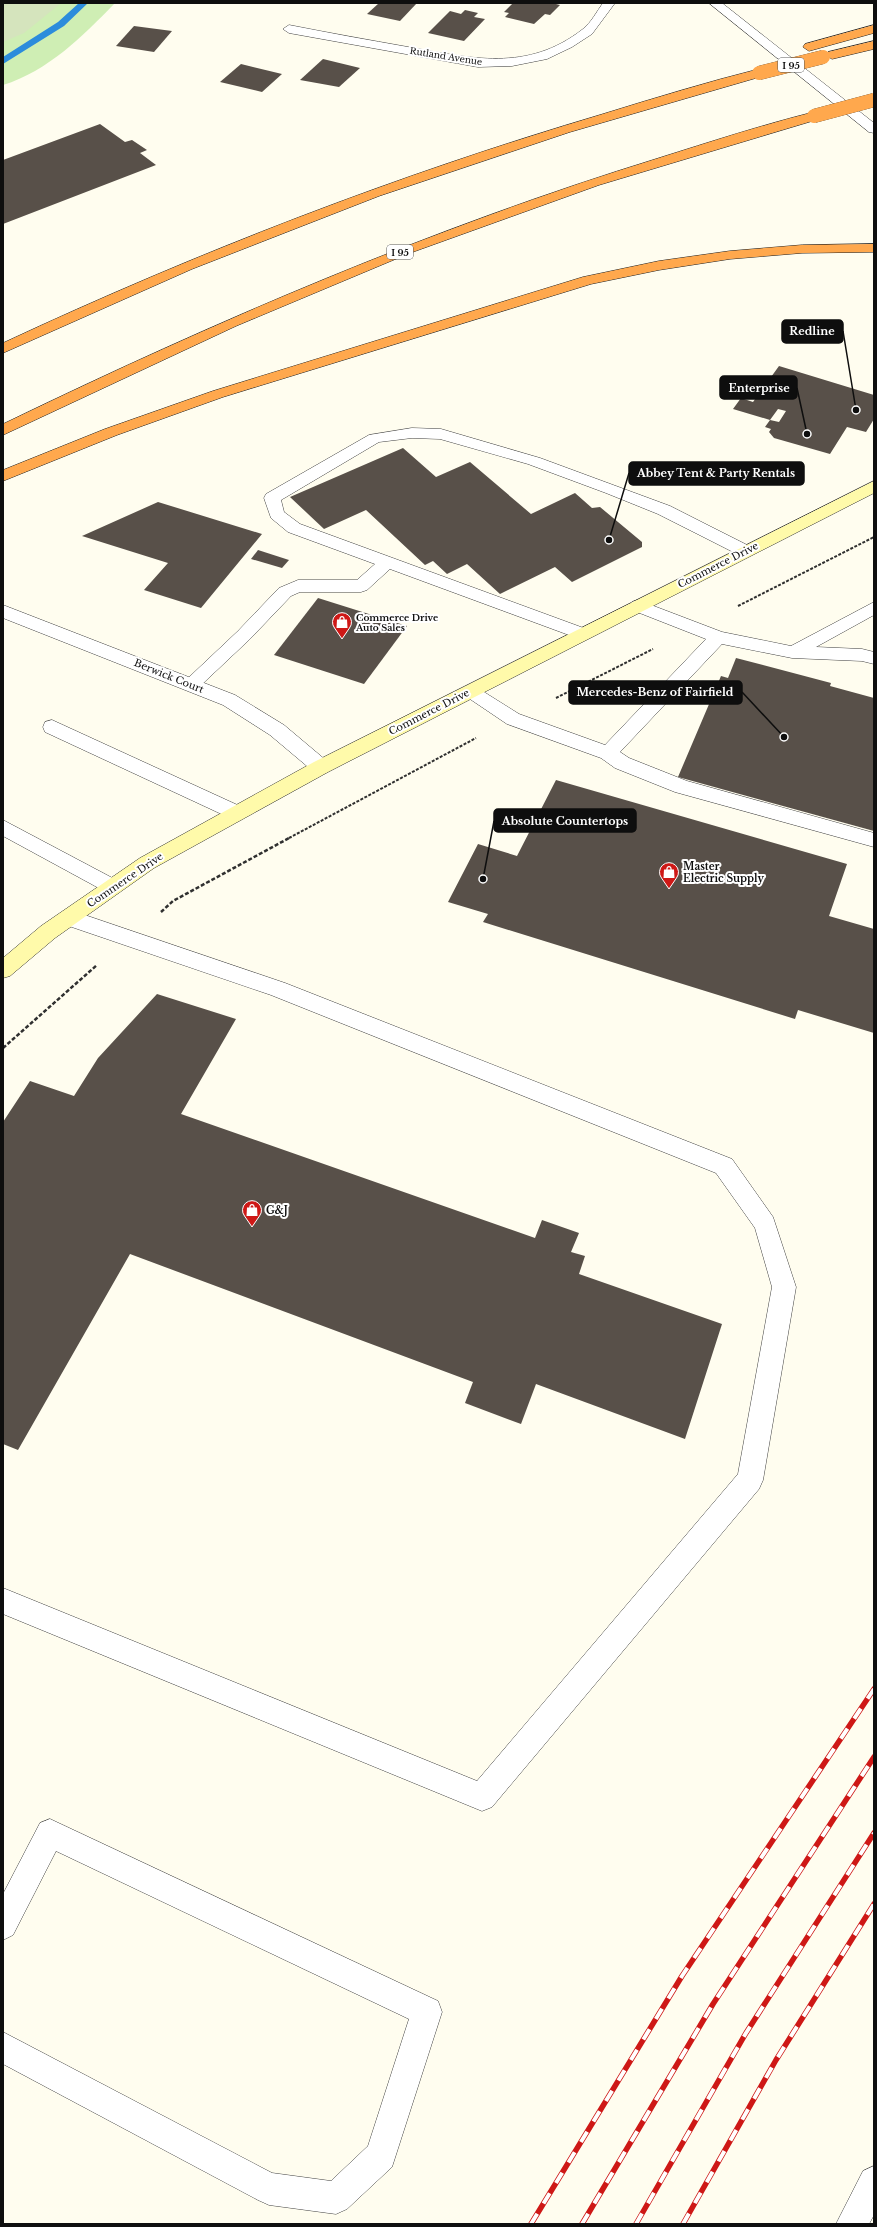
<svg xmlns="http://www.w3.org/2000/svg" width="877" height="2227" font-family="'Libre Baskerville',serif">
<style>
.green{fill:#cfeeb4}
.cemetery{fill:#d5e4bd}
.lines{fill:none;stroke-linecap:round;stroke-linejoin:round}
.stream{fill:#2c8cdc;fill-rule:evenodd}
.building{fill:#585049;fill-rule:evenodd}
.service-casing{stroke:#414141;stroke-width:1}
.minor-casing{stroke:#414141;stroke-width:1}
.secondary-casing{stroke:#303030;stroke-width:1}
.motorway-casing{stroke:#1f1f1f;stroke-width:1}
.path-far1{stroke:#303030;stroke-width:2;stroke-dasharray:3 1.5;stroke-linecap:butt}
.path{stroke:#303030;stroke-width:2.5;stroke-dasharray:4 2;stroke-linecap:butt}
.service{fill:#fff;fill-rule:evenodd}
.minor{fill:#fff;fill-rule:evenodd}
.secondary{fill:#fffaaa;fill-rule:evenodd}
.motorway{fill:#ffa84d;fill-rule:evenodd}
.rail-casing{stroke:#ce1816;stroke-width:5.5}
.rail{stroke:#fff;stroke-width:4;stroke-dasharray:12;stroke-linecap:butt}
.motorway-bridge-casing{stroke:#1f1f1f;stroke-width:14;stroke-linecap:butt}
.motorway-bridge{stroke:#ffa84d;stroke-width:14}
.labels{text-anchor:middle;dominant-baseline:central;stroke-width:4;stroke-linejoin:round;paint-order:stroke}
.far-street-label{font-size:9px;fill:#0e0e0e;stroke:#fff}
.shield{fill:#fff;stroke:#565656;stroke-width:1}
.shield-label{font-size:9px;font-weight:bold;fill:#0e0e0e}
.far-poi-label{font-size:9px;font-weight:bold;fill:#0e0e0e;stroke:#fff;text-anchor:start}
.street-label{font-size:10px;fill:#0e0e0e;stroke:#fff}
.poi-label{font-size:10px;font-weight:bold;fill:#0e0e0e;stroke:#fff;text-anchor:start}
.leader{fill:none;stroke:#0e0e0e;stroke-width:1.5}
.callout-dot{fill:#0e0e0e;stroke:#fff;stroke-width:1.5}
.callout{fill:#0e0e0e;stroke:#0e0e0e;stroke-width:1.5}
.callout-label{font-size:11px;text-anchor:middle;font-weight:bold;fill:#fff}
</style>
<rect width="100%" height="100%" fill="#fffdef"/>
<!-- green -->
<path class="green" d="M3,3H115C83,36 48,71 3,85Z"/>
<!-- cemetery -->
<path class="cemetery" d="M3,3H61L24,33L3,42Z"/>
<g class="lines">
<!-- stream -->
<path class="stream" d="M79,3H88L64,26L3,64V57L58,22Z"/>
</g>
<!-- building -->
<g class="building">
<path d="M379,3H417L400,21L367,14Z"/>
<path d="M513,3H552L560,5L550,15L545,14L534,24L505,17L509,13L504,12Z"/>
<path d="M465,10L478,13L474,17L485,19L464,41L428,33L450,11L461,14Z"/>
<path d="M134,26L172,31L154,52L116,46Z"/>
<path d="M323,59L360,68L339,87L300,80Z"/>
<path d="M241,64L282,74L262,92L220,82Z"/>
<path d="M100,124L125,142L132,140L147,150L140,153L156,165L3,224V160Z"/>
<path d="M779,366L874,395V419L866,432L847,427L830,454L774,438L769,432L771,429L765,427L770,420L733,409L741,398L753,402ZM778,409L786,411L779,422L770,420Z"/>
<path d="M403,448L436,477L470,462L531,514L575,493L592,508L600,507L642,542V547L572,582L555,567L500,594L467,564L447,574L433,561L425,565L366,510L324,529L290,497Z"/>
<path d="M158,502L262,534L201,608L144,590L168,563L82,536Z"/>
<path d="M258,550L289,560L282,568L251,559Z"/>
<path d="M318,598L407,626L364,684L274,655Z"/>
<path d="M736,658L831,683L830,686L874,698V831L678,777L721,676L728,678Z"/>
<path d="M556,780L847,864L829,916L874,929V1033L798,1010L795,1019L483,922L488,914L448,902L478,844L517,856Z"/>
<path d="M157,994L236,1019L181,1114L535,1238L542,1220L579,1233L571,1252L585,1256L579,1274L722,1324L685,1439L536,1384L521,1424L465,1403L473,1382L130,1254L18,1450L3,1444V1122L30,1081L74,1096L98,1058Z"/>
</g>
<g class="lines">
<!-- service casing -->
<g class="service-casing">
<g id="service">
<path d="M412,428L441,429L540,458L670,506L751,547L753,551L751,555L745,556L739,555L658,514L606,493L528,464L440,439L412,438L379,442L281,500L284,512L300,524L589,630L592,634L589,638L583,640L577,638L390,569L367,590L361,592H300L291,596L250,639L197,689L191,691L185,689L182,685L185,681L238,631L279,588L298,580H357L375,564L288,532L271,518L264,498L266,494L369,435Z"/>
<path d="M638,600L722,632L791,646L874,602V615L816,647L862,649L874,652V664L862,661L792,658L722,644L620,752L629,758L687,781L874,833V847L675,792L615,768L601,758L507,724L464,695L461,691L464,687L470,685L476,687L519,714L605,745L706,639L632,610L629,606L632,602Z"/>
<path d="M52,720L244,808L247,813L244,818L237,820L230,818L45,732L43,727L45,722Z"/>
<path d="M3,820L120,882L123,887L120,892L113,895L106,892L3,836Z"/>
<path d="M70,910L285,983L732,1159L773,1217L796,1287L763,1480L759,1489L492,1807L482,1811L3,1614V1588L477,1781L738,1474L772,1287L755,1228L716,1173L271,995L63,924L60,918L63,912Z"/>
<path d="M50,1819L438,2001L442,2012L392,2167L347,2209L336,2214L269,2205L258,2200L3,2064V2032L272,2173L331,2181L368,2146L409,2019L56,1851L13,1935L3,1940V1894L40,1823Z"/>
<path d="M874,2166V2215L869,2224H836L863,2171Z"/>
</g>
</g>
<!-- minor casing -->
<g class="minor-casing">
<g id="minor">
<path d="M603,3H615L592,34L572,47L547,59L512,66L478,67L289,33L283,29L289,25C329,33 369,40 408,47C471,58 527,73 583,29C591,23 597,11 603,3Z"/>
<path d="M709,3H722L874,123V133L869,132Z"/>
<path d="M3,605L235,695L284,725L328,762L330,767L328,772L321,774L314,772L270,735L223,705L3,618Z"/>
</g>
</g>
<!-- secondary casing -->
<g class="secondary-casing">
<path id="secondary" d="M874,481V493L328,772L154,868L55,938L10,976L3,978V958L41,926L140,858L314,762Z"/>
</g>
<!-- motorway casing -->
<g class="motorway-casing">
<g id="motorway">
<path d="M874,25V33L809,51L803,47L805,44Z"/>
<path d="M874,41V49L832,59L826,55L828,52Z"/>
<path d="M759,69L765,73L763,76L570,132L379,196L192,269L3,353V343C198,252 397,175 603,114C655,98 707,82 759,69Z"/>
<path d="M814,112L819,113L820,116L819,119L599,185L410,253L236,326L3,435V424C216,321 432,228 659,158C710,142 762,125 814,112Z"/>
<path d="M874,244V252L802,253L730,259L659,270L591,284L223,397L117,435L3,481V470L105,429L213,391L583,277L659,261L730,251L802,245Z"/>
</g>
</g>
<!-- path-far1 -->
<g class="path-far1">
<path d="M738,606L874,537"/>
<path d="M556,698L653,649"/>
<path d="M289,838L476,738"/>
</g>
<!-- path -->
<g class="path">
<path d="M161,912L173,901L291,837"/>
<path d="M3,1048L97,965"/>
</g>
<!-- service -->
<use href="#service" class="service"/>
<!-- minor -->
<use href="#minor" class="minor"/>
<!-- secondary -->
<use href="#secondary" class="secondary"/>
<!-- motorway -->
<use href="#motorway" class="motorway"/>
<!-- rail casing -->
<g class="rail-casing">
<g id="rail">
<path d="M531,2224L682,1976L874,1689"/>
<path d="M582,2224L713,2004L874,1757"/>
<path d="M636,2224L746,2033L874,1833"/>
<path d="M683,2224L776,2060L874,1904"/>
</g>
</g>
<!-- rail -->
<use href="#rail" class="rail"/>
<!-- motorway-bridge casing -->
<g class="motorway-bridge-casing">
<g id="motorway-bridge">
<path d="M759,73L823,57"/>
<path d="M814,116L874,100"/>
</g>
</g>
<!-- motorway-bridge -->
<use href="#motorway-bridge" class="motorway-bridge"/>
</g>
<!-- icons -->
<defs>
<g id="shop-pin" transform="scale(1)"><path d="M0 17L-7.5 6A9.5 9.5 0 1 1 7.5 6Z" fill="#ce1816" stroke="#fff"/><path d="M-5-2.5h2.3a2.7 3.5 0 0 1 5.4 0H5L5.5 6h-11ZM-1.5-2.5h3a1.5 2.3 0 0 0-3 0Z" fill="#fff"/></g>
</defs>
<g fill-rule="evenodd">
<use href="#shop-pin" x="342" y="622"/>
<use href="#shop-pin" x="669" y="872"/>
<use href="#shop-pin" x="252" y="1210"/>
</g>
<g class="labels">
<!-- far-street labels -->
<g class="far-street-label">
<text transform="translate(446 56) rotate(9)">Rutland Avenue</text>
</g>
<!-- shield labels -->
<g class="shield">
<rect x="778" y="58" width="26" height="14" rx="3"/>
<rect x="387" y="245" width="26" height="14" rx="3"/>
</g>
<g class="shield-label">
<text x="791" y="65">I 95</text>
<text x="400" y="252">I 95</text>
</g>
<!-- far-poi labels -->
<g class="far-poi-label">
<text x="356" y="617">Commerce Drive<tspan x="356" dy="10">Auto Sales</tspan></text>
</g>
<!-- street labels -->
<g class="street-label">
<text transform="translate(718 565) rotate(-27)">Commerce Drive</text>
<text transform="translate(169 676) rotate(22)">Berwick Court</text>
<text transform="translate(429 712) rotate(-27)">Commerce Drive</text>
<text transform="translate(125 880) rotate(-34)">Commerce Drive</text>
</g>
<!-- poi labels -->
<g class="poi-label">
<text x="683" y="866">Master<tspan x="683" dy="12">Electric Supply</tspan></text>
<text x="266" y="1210">G&amp;J</text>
</g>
</g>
<!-- callouts -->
<path class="leader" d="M856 410L843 331M807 434L797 388M609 540L629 473M784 737L742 692M483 879L494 821"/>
<g class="callout-dot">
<circle cx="856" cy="410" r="4"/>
<circle cx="807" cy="434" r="4"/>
<circle cx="609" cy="540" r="4"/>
<circle cx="784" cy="737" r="4"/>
<circle cx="483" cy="879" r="4"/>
</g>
<g class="callout">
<rect x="782" y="320" width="61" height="23" rx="4"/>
<rect x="720" y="376" width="77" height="23" rx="4"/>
<rect x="629" y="462" width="175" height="23" rx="4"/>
<rect x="569" y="681" width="173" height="23" rx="4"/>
<rect x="494" y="809" width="142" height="23" rx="4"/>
</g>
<g class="callout-label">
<text x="812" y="335">Redline</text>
<text x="759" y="392">Enterprise</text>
<text x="716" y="477">Abbey Tent &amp; Party Rentals</text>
<text x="655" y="696">Mercedes-Benz of Fairfield</text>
<text x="565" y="825">Absolute Countertops</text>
</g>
<!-- border -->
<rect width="877" height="2227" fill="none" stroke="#0e0e0e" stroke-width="8"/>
</svg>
